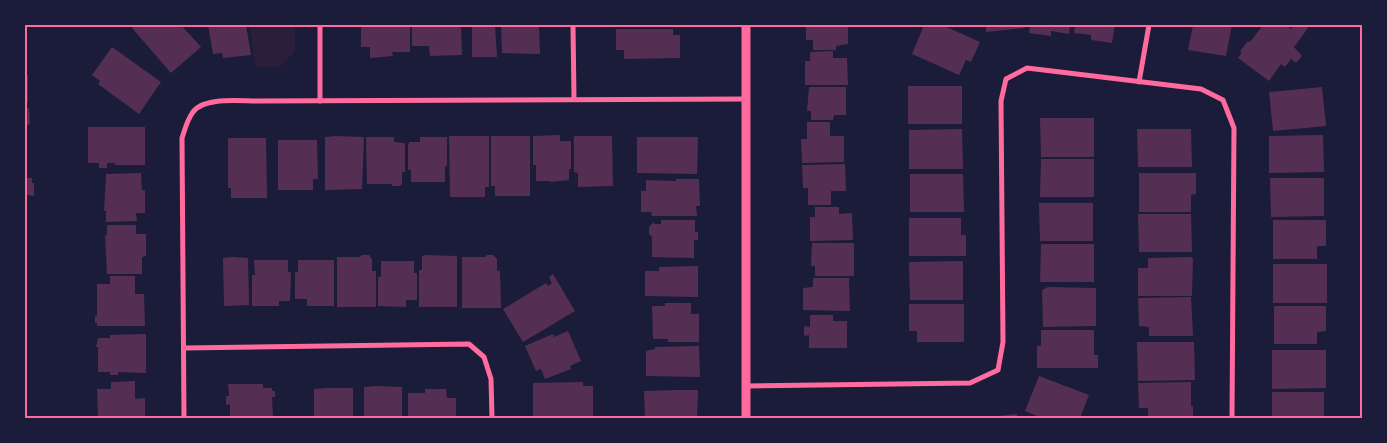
<svg xmlns="http://www.w3.org/2000/svg" width="1387" height="443" font-family="'Zilla Slab',serif">
<style>
.green{fill:#2a1e3b}
.building{fill:#542f53}
.lines{fill:none;stroke-linecap:round;stroke-linejoin:round}
.minor{stroke:#ff6b9d;stroke-width:5}
.tertiary{stroke:#ff6b9d;stroke-width:9}
.neatline{fill:none;stroke:#ff6b9d;stroke-width:2}
</style>
<rect width="100%" height="100%" fill="#1b1b3a"/>
<!-- green -->
<path class="green" d="M250,25H295V51L280,67H255Z"/>
<!-- building -->
<g class="building">
<path d="M135,25H181L201,47L171,73L132,28Z"/>
<path d="M208,25H246L251,55L223,58L222,53L213,54Z"/>
<path d="M361,25H410V52H392L393,56L370,58V47H361Z"/>
<path d="M412,25H461L462,55L430,56L429,46H412Z"/>
<path d="M472,25H495L497,57H472Z"/>
<path d="M501,25H539L540,54L502,53Z"/>
<path d="M806,25H848V44L836,46V50H813V40H806Z"/>
<path d="M924,25H942L980,42L971,62L966,60L959,75L912,54Z"/>
<path d="M986,25H1025V28L986,32Z"/>
<path d="M1030,25H1070L1069,34L1051,31V36L1029,33Z"/>
<path d="M1075,25H1115L1112,43L1091,40V35L1074,33Z"/>
<path d="M1193,25H1232L1226,56L1188,50Z"/>
<path d="M1263,25H1286L1291,29L1294,25H1305L1308,28L1294,47L1302,56L1296,63L1291,59L1285,67L1281,64L1269,81L1238,58L1242,52L1240,51L1248,41L1250,42Z"/>
<path d="M616,29H673V35H680V58L624,59V50H616Z"/>
<path d="M112,47L161,82L139,114L98,84L100,81L92,75Z"/>
<path d="M833,51V58H847L848,85H805V61H810V52Z"/>
<rect x="25" y="75" width="3" height="28"/>
<rect x="908" y="86" width="54" height="38"/>
<path d="M809,87H846V115H834L833,120H811V111H807Z"/>
<path d="M1322,87L1326,126L1273,131L1269,92Z"/>
<path d="M25,108H29L30,123L27,126V134H25Z"/>
<path d="M1040,118H1094V157H1041Z"/>
<path d="M807,122H830V136H844V162L802,163L801,139H807Z"/>
<path d="M88,127H145V165H115V163H107V168H99V163H88Z"/>
<path d="M962,129L963,169H909V130Z"/>
<path d="M1137,129H1191L1192,167H1138Z"/>
<path d="M560,135V141H570L571,142V169H569V180L550,182V181H536V165H533V136Z"/>
<path d="M1323,135L1324,172L1269,173V136Z"/>
<path d="M336,136L364,137L362,189L325,190V137Z"/>
<path d="M449,136H489V187H485V197H450Z"/>
<path d="M491,136H530V196H495V186H491Z"/>
<path d="M574,136H612L613,186L578,187V173L574,172Z"/>
<path d="M366,137H394V142L405,143V172H402V184L400,186H393L391,184H367Z"/>
<path d="M420,137H447V166H445V182H411V170H408V144H409V142H420Z"/>
<path d="M637,137H698L697,174L637,173Z"/>
<path d="M228,138H266L267,198H231V188H228Z"/>
<path d="M278,140H317L318,179H313V190H278Z"/>
<path d="M1041,159H1094V197H1040Z"/>
<path d="M845,164L846,191H831V205H808V188H803L802,165Z"/>
<path d="M141,173L142,190H145V213H136L137,221L106,222V211H104L106,174Z"/>
<path d="M1139,173H1196V194L1191,195V212H1139Z"/>
<path d="M910,174H963L964,212H910Z"/>
<path d="M25,178H32V183H34V196L27,195V205H25Z"/>
<path d="M1270,178H1324V216L1271,217Z"/>
<path d="M676,179H699L700,206H696L697,216H652L651,212H641V191H646V180L676,181Z"/>
<path d="M1039,203H1093V241H1040Z"/>
<path d="M815,207H839V214L852,213L853,240L810,241V217H815Z"/>
<path d="M1138,214H1191L1192,252H1139Z"/>
<path d="M909,218H961V235H966V256H909Z"/>
<path d="M661,220H695V232H698V240H694V258L652,257V237L649,234V227L654,222V224H661Z"/>
<path d="M1273,220H1326V246H1317V259H1273Z"/>
<path d="M107,225H136V234H146V256L142,257V274H107L105,235L107,236Z"/>
<path d="M812,243H854V276H815V266H811Z"/>
<path d="M1041,244H1094V282H1040Z"/>
<path d="M362,255H369L372,259V271H376V307H337V257H359Z"/>
<path d="M425,255L457,256V307H419V270H422V256Z"/>
<path d="M487,255H493L497,259V271H500L501,308H462V257H485Z"/>
<path d="M233,257L248,258L249,305L224,306L223,258Z"/>
<path d="M1191,257L1193,259L1192,296H1138V268H1148V258Z"/>
<path d="M254,260H288V272H291L290,301H279V306H252V275H255Z"/>
<path d="M298,260H334V306H307V299H295V272H298Z"/>
<path d="M381,261H414V273H417V300H406V307L378,306V277H381Z"/>
<path d="M963,261V300H910L909,262Z"/>
<rect x="1273" y="264" width="54" height="39"/>
<path d="M698,266V297L645,296V271H659V267Z"/>
<path d="M553,274L575,311L523,342L503,309L546,283L548,286L552,283L549,277Z"/>
<path d="M110,276H135V294H144L145,326H97V323H95V316H97V284H110Z"/>
<path d="M813,278H849L850,311L803,310V288L813,287Z"/>
<path d="M1048,287L1096,288V326L1043,327L1042,290Z"/>
<path d="M1191,297L1193,336H1149V327L1139,326L1138,298Z"/>
<path d="M665,303H691V314H699V342H668V339H653L652,306H665Z"/>
<path d="M909,304H964V342H917V331H909Z"/>
<path d="M1274,306H1326V331L1317,332V344H1274Z"/>
<path d="M810,315H833V321H847V348H809V335L804,336V326L810,327Z"/>
<path d="M1041,330H1094V355H1098V368H1037V346H1041Z"/>
<path d="M568,331L581,361L570,366L571,369L545,379L541,369L536,371L525,346L553,334L554,337Z"/>
<path d="M146,334V373L118,372V375H110V372H98V347H96L98,338H110V335Z"/>
<path d="M1137,342H1194L1195,380L1138,381Z"/>
<path d="M699,346L700,377L646,376V351L655,349V347Z"/>
<path d="M1272,350H1326V388L1272,389Z"/>
<path d="M1039,376L1089,395L1080,418H1042L1025,411Z"/>
<path d="M135,381V399L145,398V418H98L97,389H111V382Z"/>
<path d="M583,382V386H593V418H533V383Z"/>
<path d="M1191,382V406H1193V418H1148V408H1139L1138,383Z"/>
<path d="M228,384H263V388H272V391H275V397H272L273,418H230V404L226,405V396H229Z"/>
<path d="M375,386L402,387V418H364V387Z"/>
<path d="M325,388H353V418H314V389Z"/>
<path d="M425,389H446L447,398H456V418H408V393H425Z"/>
<path d="M678,390H698L697,418L645,417L644,391Z"/>
<path d="M1272,392H1324V418H1271L1272,416Z"/>
<path d="M1017,414V418H990V417Z"/>
</g>
<g class="lines">
<!-- minor -->
<g class="minor">
<path d="M320,25V101"/>
<path d="M573,25L574,99"/>
<path d="M1139,82L1149,25"/>
<path d="M184,348L469,344L484,357L491,379L492,418"/>
<path d="M746,386L970,383L998,370L1003,342L1001,101L1006,79L1027,68L1201,89L1223,100L1234,128L1232,418"/>
<path d="M184,418L182,138C185,129 187,120 193,112C203,97 239,101 256,101L746,99"/>
</g>
<!-- tertiary -->
<path class="tertiary" d="M746,418V25"/>
</g>
<!-- border -->
<rect width="1387" height="443" fill="none" stroke="#1b1b3a" stroke-width="52"/>
<rect x="26" y="26" width="1335" height="391" class="neatline"/>
</svg>
